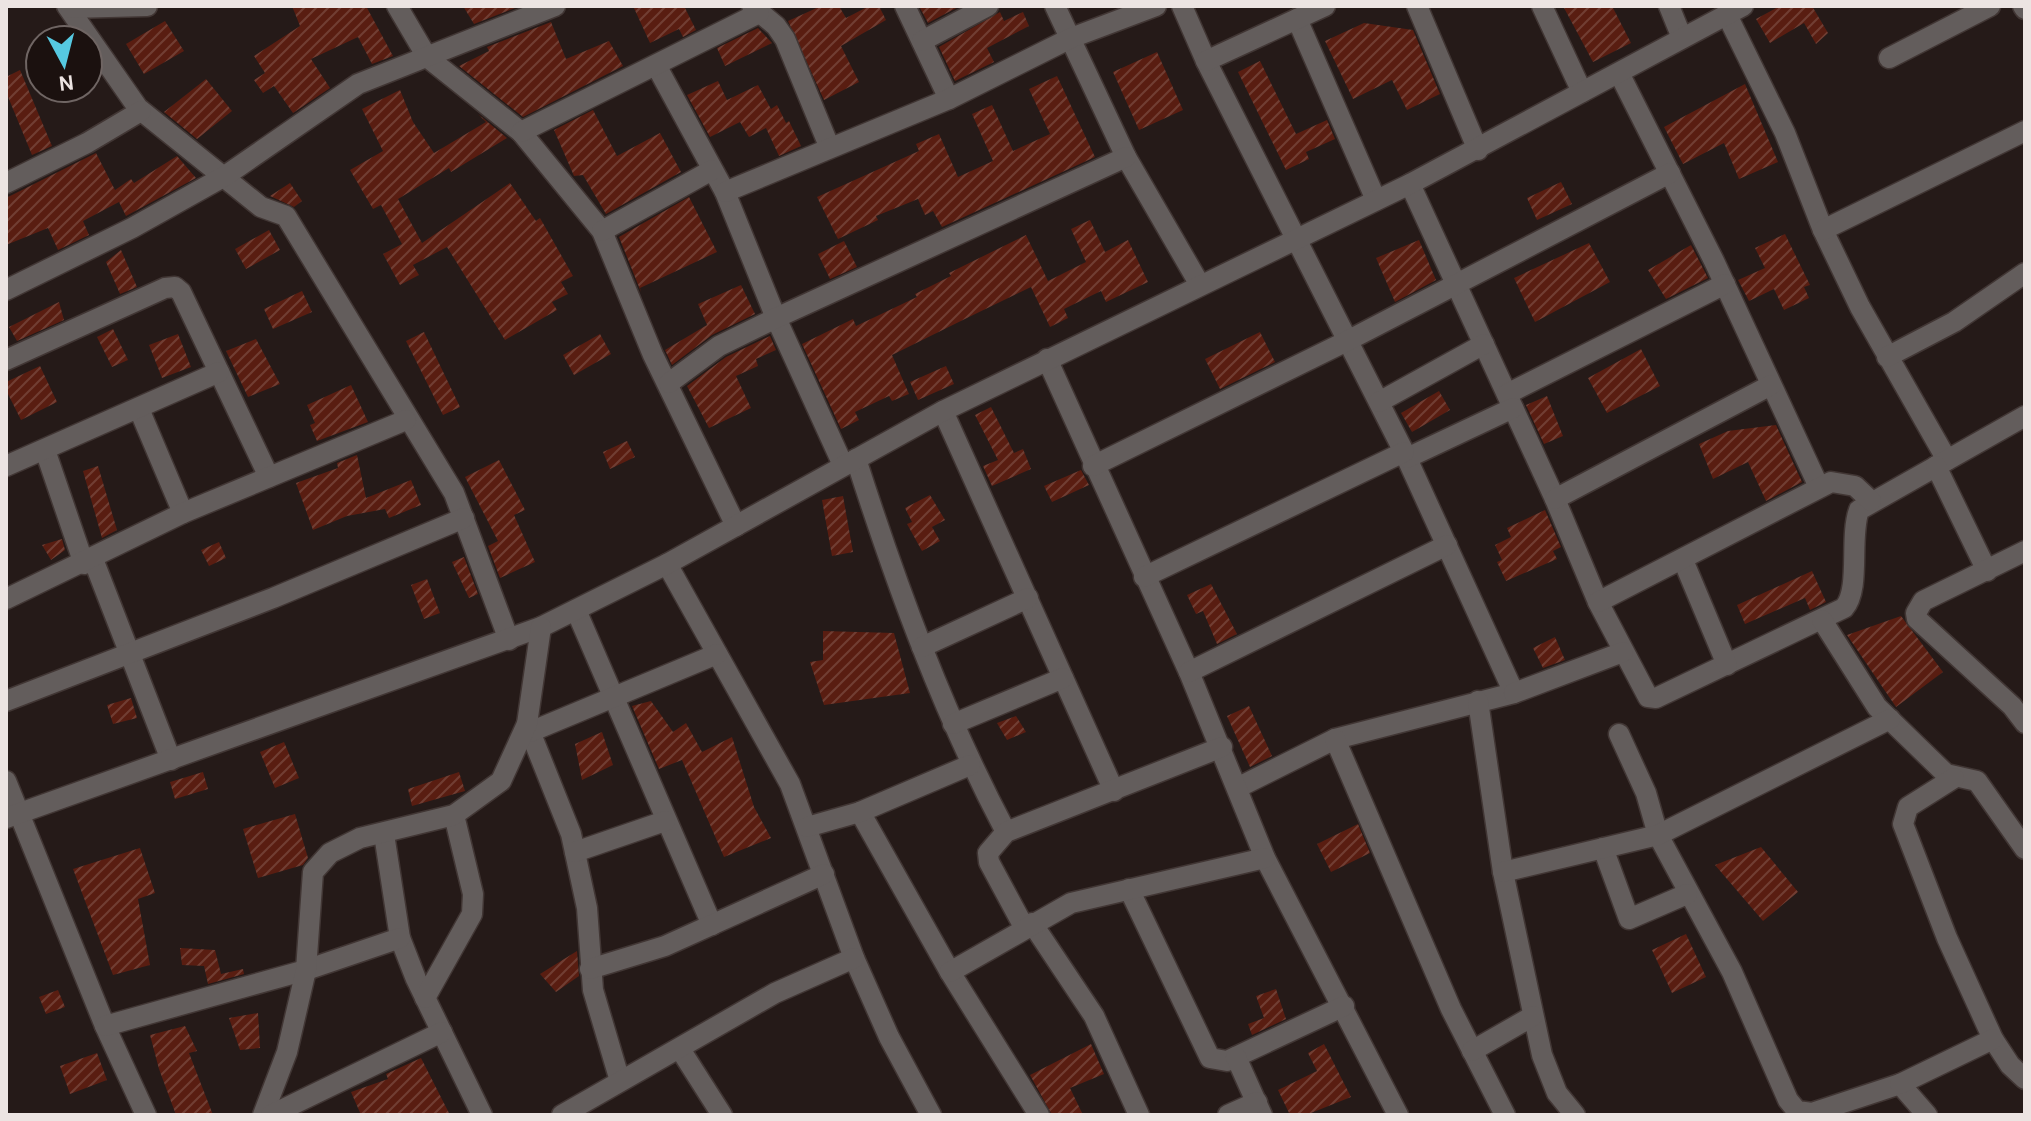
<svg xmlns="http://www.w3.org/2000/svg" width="2031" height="1121" font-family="Karla,sans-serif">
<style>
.building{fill:url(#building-hatch)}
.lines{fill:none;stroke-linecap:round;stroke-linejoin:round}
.minor-casing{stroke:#413634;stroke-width:23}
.minor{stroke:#635d5c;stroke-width:20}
</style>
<defs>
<pattern id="building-hatch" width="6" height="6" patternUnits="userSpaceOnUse" patternTransform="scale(2)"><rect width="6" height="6" fill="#591d11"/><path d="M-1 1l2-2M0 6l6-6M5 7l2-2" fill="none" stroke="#713e33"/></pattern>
</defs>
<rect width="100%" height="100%" fill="#251a18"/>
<!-- building -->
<g class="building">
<path d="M292,6H366L393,56L372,64L358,37L311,59L330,88L293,113L274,86L263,93L254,80L265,73L254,56L300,26Z"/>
<path d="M463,6H520L474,24Z"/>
<path d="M633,6H684L696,30L683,37L679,29L650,43Z"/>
<path d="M821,6H839L846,18L869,6H879L886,20L841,46L859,82L824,100L788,21Z"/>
<path d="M919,6H960L928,23Z"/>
<path d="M1563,6H1612L1631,43L1593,62Z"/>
<path d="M1780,6H1812L1828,33L1816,44L1804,23L1770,43L1756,19Z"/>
<path d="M1000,12L1004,21L1023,12L1029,26L987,48L994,62L955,81L939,47Z"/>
<path d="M165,21L184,51L144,74L126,44Z"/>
<path d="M551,22L566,59L609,41L623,66L523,117L459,66L489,51L487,47Z"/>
<path d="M1364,23L1413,30L1440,94L1407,110L1392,80L1353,99L1325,41Z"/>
<path d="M758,28L772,43L725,66L717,48Z"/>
<path d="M1157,52L1183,110L1139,130L1113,72Z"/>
<path d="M1260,61L1296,134L1327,120L1335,139L1306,152L1309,159L1286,170L1238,72Z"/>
<path d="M20,70L52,146L32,155L6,92V77Z"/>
<path d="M1057,76L1095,157L942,227L933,211L925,215L918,199L876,216L878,220L838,239L817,197L919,151L916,144L939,134L958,177L993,161L972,114L992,105L1013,151L1050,134L1029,89Z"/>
<path d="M206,79L232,111L197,139L164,112Z"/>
<path d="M718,81L727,100L758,85L771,109L777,105L786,123L789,121L801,146L779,156L766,128L749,137L740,122L710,137L687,95Z"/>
<path d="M1745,84L1778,162L1739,179L1724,143L1683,164L1664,127Z"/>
<path d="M400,90L413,122L434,153L486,122L478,114L507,138L451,172L449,168L398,199L422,243L510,183L536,221L540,218L573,276L561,282L568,294L552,302L557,310L505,340L447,247L413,265L419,275L400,285L383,254L402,244L381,205L373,209L350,170L383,151L362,109Z"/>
<path d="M593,110L617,156L660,133L681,172L606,214L583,175L574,176L554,130Z"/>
<path d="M96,153L115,190L131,179L134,183L177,156L196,178L126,216L119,202L83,221L89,235L58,250L48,228L6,245V198Z"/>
<path d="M1561,182L1572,204L1537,220L1527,198Z"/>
<path d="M290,183L302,201L294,207L270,196Z"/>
<path d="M689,197L717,252L640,288L641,292L619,237Z"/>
<path d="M1090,220L1105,252L1128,240L1148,282L1106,302L1101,291L1064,309L1068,318L1050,327L1031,287L969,317L892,355L909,394L892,401L889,396L855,412L859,420L841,429L802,344L853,319L856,326L917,297L915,294L951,276L949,273L1026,235L1048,281L1086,262L1071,229Z"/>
<path d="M269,230L280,250L246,269L235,249Z"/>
<path d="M1785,234L1810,285L1804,287L1809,298L1784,310L1774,289L1749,301L1738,280L1765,268L1755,248Z"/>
<path d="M1419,240L1436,280L1395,302L1376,258Z"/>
<path d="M844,241L857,267L830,279L818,254Z"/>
<path d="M1589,243L1610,282L1535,322L1514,278Z"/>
<path d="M1691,245L1708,278L1666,299L1648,270Z"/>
<path d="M121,250L137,287L120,294L106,262Z"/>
<path d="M741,285L755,314L712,335L672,365L665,350L707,325L698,304Z"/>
<path d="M302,291L312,312L273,329L264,309Z"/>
<path d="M59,302L64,320L17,341L9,327Z"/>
<path d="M113,329L128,360L112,367L97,337Z"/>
<path d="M424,332L460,407L443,415L406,341Z"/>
<path d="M1260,332L1275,362L1220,389L1205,359Z"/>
<path d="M178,334L191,367L162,378L149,345Z"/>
<path d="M600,334L611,354L574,375L563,355Z"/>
<path d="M770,336L776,350L756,359L758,366L736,376L751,408L709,428L687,386L726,357Z"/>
<path d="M256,339L280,384L248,397L226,351Z"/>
<path d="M1641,349L1660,386L1607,413L1588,378Z"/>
<path d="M40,366L57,402L21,420L6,390V382Z"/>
<path d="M946,366L954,384L918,400L910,382Z"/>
<path d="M351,385L368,422L317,441L310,425L315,423L307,405Z"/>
<path d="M1439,391L1450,410L1412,432L1401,413Z"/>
<path d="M1547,396L1563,436L1544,444L1526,405Z"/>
<path d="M991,407L1014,453L1023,449L1031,469L992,486L983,466L998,460L975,415Z"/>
<path d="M1776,425L1802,482L1766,501L1748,462L1713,479L1699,444L1728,431Z"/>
<path d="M627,441L635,457L610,469L603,452Z"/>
<path d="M357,455L366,498L411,480L421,505L389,518L385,509L347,516L313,530L296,483L338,468L337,463Z"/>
<path d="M499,460L525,510L514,515L535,562L500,578L488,546L498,541L465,477Z"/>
<path d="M98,466L117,530L102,538L83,471Z"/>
<path d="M1081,470L1089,485L1052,502L1044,486Z"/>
<path d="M930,495L945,520L932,527L940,541L922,551L907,524L912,522L905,508Z"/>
<path d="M843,496L853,552L832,556L822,500Z"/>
<path d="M1545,510L1561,547L1553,551L1557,559L1506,581L1497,562L1502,560L1495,545L1511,537L1507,528Z"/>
<path d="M62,539L65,550L51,560L42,545Z"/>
<path d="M219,542L226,558L209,566L201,550Z"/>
<path d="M464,557L478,594L469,598L452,562Z"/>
<path d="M1812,571L1826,602L1810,610L1805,598L1745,624L1737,605Z"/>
<path d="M427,579L440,613L424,619L411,585Z"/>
<path d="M1211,584L1237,634L1217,644L1203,611L1196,614L1187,595Z"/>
<path d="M1901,616L1943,672L1896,707L1847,635Z"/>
<path d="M823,631L894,633L910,693L824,705L810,662L823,660Z"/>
<path d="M1555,637L1565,660L1543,668L1533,648Z"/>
<path d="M131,698L137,718L113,724L107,705Z"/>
<path d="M651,701L673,732L686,723L702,752L732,737L754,807L771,838L724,857L682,760L659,769L632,706Z"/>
<path d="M1249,706L1272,756L1250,767L1227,716Z"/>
<path d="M1016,716L1026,732L1007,740L997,723Z"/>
<path d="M602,732L613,765L582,780L575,744Z"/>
<path d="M284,742L299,778L275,788L260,752Z"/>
<path d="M203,772L208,789L175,799L170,782Z"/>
<path d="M459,772L465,791L412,806L408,789Z"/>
<path d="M295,814L308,858L303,865L258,878L243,829Z"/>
<path d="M1358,824L1370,853L1331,872L1317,844Z"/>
<path d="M1761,847L1798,892L1763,921L1715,865Z"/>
<path d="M140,848L155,893L138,899L150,965L113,975L73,869Z"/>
<path d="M1686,934L1706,977L1672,993L1652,950Z"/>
<path d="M180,948L215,950L221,974L243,969L244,974L208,984L204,966L182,965Z"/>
<path d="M577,951L579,976L556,992L540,974Z"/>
<path d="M1276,989L1286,1019L1252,1035L1248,1024L1264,1018L1256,996Z"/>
<path d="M58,990L65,1007L46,1014L39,997Z"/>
<path d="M258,1013L260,1048L240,1050L229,1018Z"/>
<path d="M185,1026L197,1051L189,1053L213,1115H176L159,1069L150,1035Z"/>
<path d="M1091,1044L1104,1074L1070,1088L1083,1115H1052L1030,1075Z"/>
<path d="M1324,1044L1351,1097L1306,1115H1290L1278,1090L1317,1071L1308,1053Z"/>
<path d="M97,1053L107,1080L70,1094L60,1066Z"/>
<path d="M421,1058L450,1115H361L351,1092L388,1079L386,1074Z"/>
</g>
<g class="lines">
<!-- minor casing -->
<g class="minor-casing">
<g id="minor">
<path d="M67,6L138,108L261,207L286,216L454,493L509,640"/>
<path d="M397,6L427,57L521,132L602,231L653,355L736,526"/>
<path d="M752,6L776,26L785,39L829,146"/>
<path d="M905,6L949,99"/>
<path d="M1055,6L1126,157L1200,285"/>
<path d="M1182,6L1206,61L1404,452L1514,693L1335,739L1239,787"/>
<path d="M1417,6L1478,150"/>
<path d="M1542,6L1582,92"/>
<path d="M1669,6L1682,38"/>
<path d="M2023,6L2025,9"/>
<path d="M71,8L147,6"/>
<path d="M1727,15L1785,133L1823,230L1860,307L1947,460"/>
<path d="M1297,19L1376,200"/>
<path d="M922,41L988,6"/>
<path d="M1889,58L1990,6"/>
<path d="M1206,61L1325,6"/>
<path d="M656,65L725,192L776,318L843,465"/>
<path d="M1619,73L1714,261L1819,487"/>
<path d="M521,132L759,13"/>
<path d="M6,183L87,143L141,111"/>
<path d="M1410,184L1555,499L1598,602L1648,697L1656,698L1844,608C1861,589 1849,538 1859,510L2025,416"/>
<path d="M725,192L949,99L1071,38L1156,6"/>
<path d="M1823,230L2025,131"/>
<path d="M602,231L712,170"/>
<path d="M6,290L132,228L225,176L358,84L555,6"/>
<path d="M1887,357L1954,322L2025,273"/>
<path d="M1047,359L1189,672L1265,858L1398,1115"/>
<path d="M6,360L165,288L175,287L181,292L269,477"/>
<path d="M669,383L719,346L776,318L1126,157"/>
<path d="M1507,394L1725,284"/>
<path d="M1379,402L1484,344"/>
<path d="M139,409L183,513"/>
<path d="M943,411L1114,791"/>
<path d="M45,450L84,564"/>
<path d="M1407,458L1513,408"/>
<path d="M856,459C897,587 943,713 1006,832"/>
<path d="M6,466L219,372"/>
<path d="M1093,466L1349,340L1670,173"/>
<path d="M1936,466L1987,571"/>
<path d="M1555,499L1771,385"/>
<path d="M2025,551L1923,601L1916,613L1917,619L2012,706L2025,723"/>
<path d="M93,559L171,760"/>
<path d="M1683,560L1727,665"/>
<path d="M667,564L790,784L854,958L889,1037L931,1115"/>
<path d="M1144,577L1404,452"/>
<path d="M6,599L183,513L406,420"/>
<path d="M1598,602L1831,482L1855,486L1871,501"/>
<path d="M576,610L712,925"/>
<path d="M1822,620L1877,707L1946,774L1977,781L2025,849"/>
<path d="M922,647L1028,598"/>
<path d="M1189,672L1447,545"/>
<path d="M1514,693L1623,652"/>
<path d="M6,701L273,598L464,518"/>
<path d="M1478,701L1503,872L1542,1055L1557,1093L1575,1115"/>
<path d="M527,724L571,834L587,908L593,990L620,1081"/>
<path d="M953,724L1063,678"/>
<path d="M530,732L717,654"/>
<path d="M1619,734L1646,793L1658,835L1732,972L1788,1100L1797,1111L1812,1113L1900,1084L1927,1115"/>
<path d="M1335,739L1451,1009L1505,1115"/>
<path d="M1954,778L1908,807L1903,824L1947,938L1993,1039L2010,1065L2025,1079"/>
<path d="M6,781L105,1026L146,1115"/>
<path d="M860,812L950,972L1039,1115"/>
<path d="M6,818L541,627L667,564L943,411L1410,184L1743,6"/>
<path d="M807,827L860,812L970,765"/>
<path d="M384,834L400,938L416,979L482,1115"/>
<path d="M1603,848L1629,919L1687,894"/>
<path d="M575,852L665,821"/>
<path d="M1503,872L1658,835L1890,719"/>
<path d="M1129,889L1210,1058L1227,1061L1344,1006"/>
<path d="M1032,923L1094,1016L1139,1115"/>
<path d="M1024,927L989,862L988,853L1006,832L1222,747"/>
<path d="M590,969L665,946L824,874"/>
<path d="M950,972L1071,903L1265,858"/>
<path d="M425,998L472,914L473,894L454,815"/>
<path d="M105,1026L306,970L400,938"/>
<path d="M680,1049L722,1115"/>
<path d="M1472,1051L1533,1016"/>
<path d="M1236,1057L1262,1115"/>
<path d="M1900,1084L1993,1039"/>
<path d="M263,1115L287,1052L306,970L313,872L330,853L360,838L454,815L501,781L527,724L541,627"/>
<path d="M271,1115L442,1032"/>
<path d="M562,1115L775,993L854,958"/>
<path d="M1228,1115L1257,1102"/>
</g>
</g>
<!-- minor -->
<use href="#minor" class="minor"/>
</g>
<!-- border -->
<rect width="2031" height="1121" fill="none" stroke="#ece4e2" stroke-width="16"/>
<!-- north arrow -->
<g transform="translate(64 64) rotate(173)"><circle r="38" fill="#1b110f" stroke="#6f6563" stroke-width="2"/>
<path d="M0-6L14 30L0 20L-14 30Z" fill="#56c9e1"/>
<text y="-12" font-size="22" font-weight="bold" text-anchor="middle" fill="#ece4e2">N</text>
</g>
</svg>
